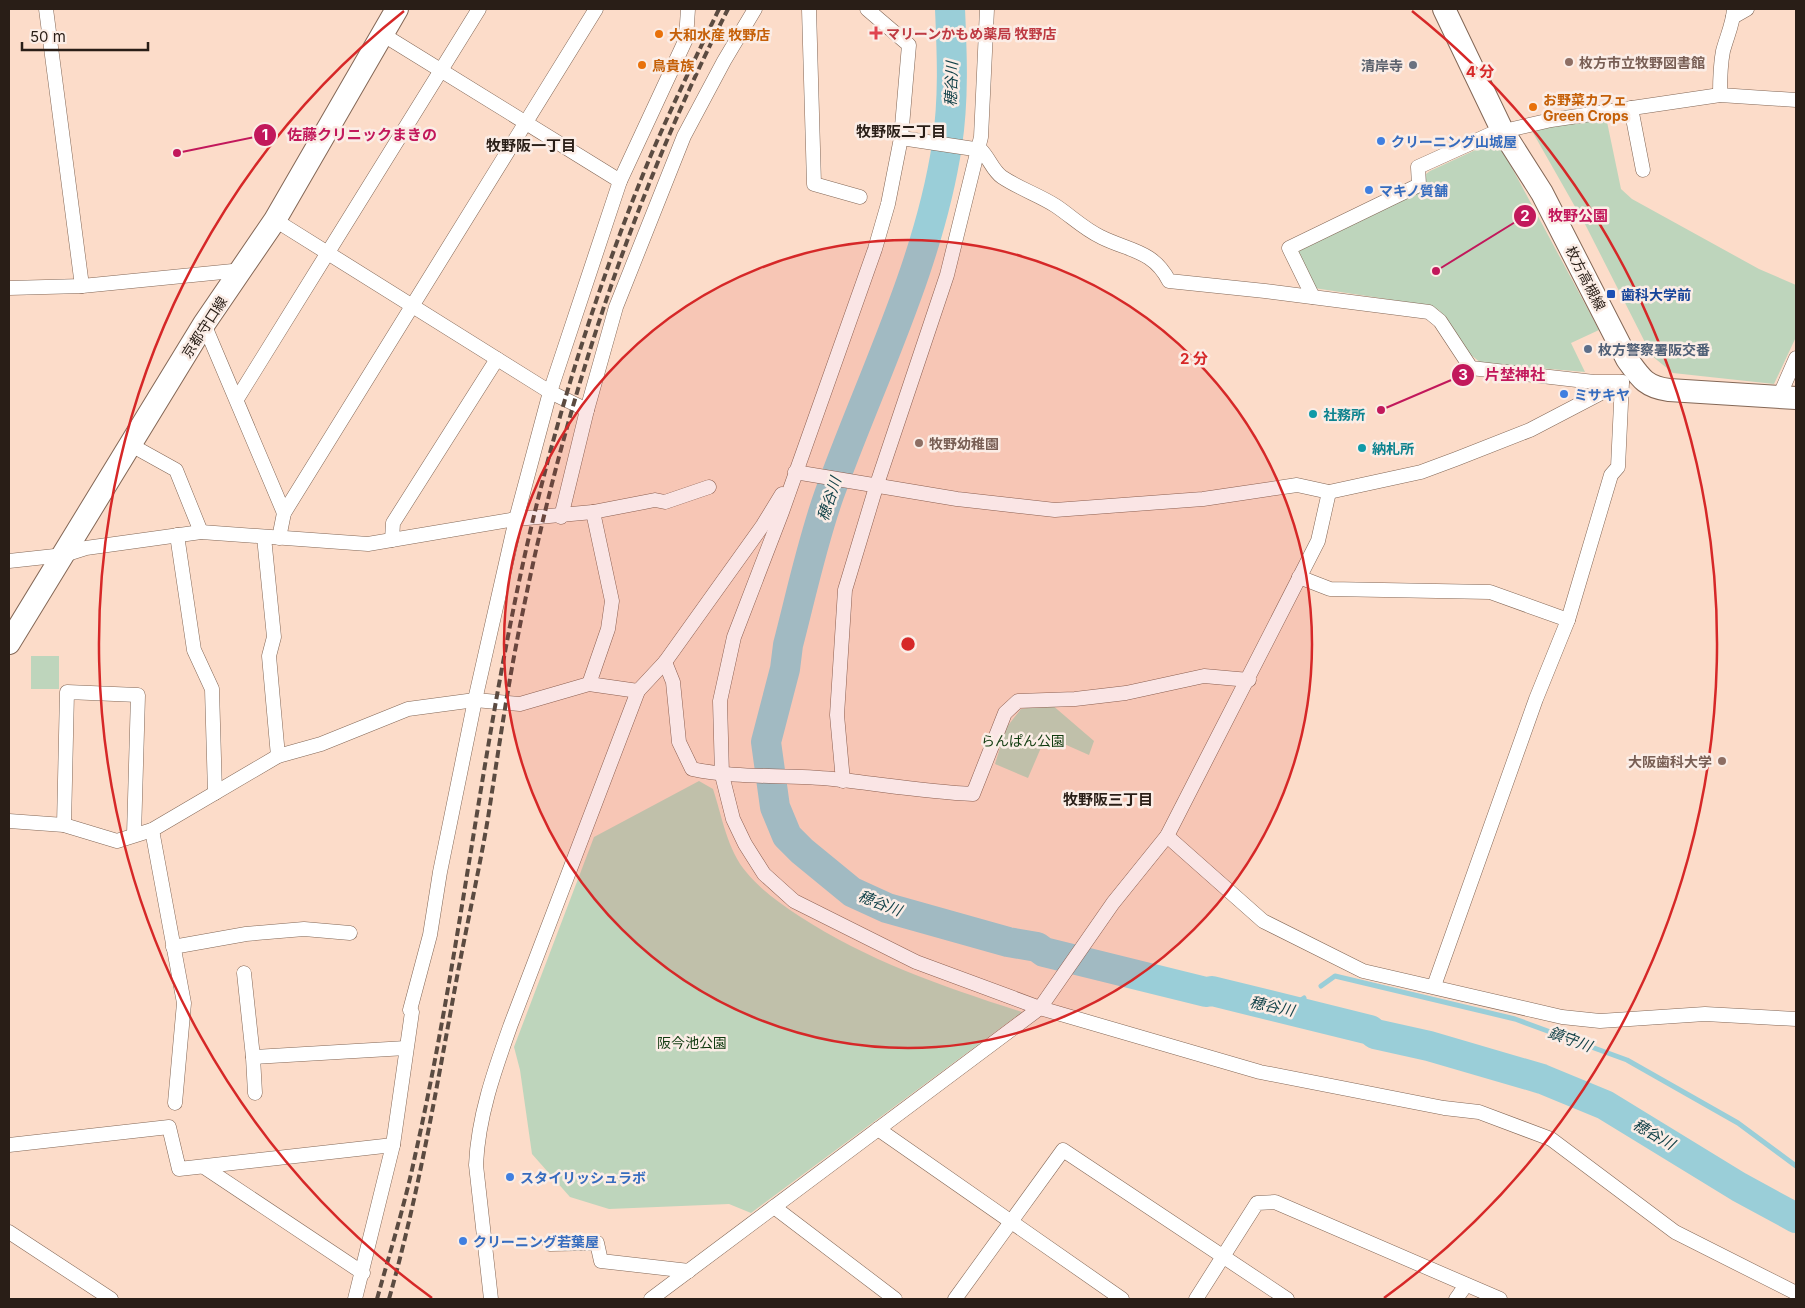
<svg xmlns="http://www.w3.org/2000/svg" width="1805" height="1308" font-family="Inter,'Noto Sans JP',sans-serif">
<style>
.green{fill:#bed5bc}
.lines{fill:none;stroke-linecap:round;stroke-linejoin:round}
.stream{stroke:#9aced8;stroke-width:5}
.river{stroke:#9aced8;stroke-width:30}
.street-casing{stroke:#836756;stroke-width:15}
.primary-casing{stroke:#836756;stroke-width:24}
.street{stroke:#fff;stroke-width:14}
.primary{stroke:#fff;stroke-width:22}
.rail{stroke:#5b4b41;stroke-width:4;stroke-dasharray:8 4;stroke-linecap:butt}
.ring{fill:none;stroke:#d62828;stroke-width:2.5}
.health-dot{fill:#e0444e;stroke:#fbede6;stroke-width:2}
.food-dot{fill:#e8710a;stroke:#fbede6;stroke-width:2}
.education-dot{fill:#8d6e63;stroke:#fbede6;stroke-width:2}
.worship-dot{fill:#6b7280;stroke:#fbede6;stroke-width:2}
.shop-dot{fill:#3f7fe0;stroke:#fbede6;stroke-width:2}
.transit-dot{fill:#1a4fb4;stroke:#fbede6;stroke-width:2}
.service-dot{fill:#5c6f8a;stroke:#fbede6;stroke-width:2}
.culture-dot{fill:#0f9aa8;stroke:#fbede6;stroke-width:2}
.labels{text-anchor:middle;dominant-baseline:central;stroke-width:5;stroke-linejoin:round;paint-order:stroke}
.health-label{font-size:14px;font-weight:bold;fill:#be3a42;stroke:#fbede6;text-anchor:start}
.food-label{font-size:14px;font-weight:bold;fill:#c56008;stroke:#fbede6;text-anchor:start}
.education-label{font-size:14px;font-weight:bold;fill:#785e54;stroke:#fbede6;text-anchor:start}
.worship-label{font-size:14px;font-weight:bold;fill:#5b616d;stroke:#fbede6;text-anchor:end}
.shop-label{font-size:14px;font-weight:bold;fill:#366cbe;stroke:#fbede6;text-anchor:start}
.street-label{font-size:14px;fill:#291e17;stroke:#fbede6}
.transit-label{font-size:14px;font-weight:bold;fill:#164399;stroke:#fbede6;text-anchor:start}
.service-label{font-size:14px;font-weight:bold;fill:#4e5e75;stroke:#fbede6;text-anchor:start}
.culture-label{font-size:14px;font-weight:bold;fill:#0d838f;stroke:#fbede6;text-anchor:start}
.park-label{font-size:14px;fill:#0f3a0e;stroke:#fbede6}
.water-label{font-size:15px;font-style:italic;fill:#0e3f46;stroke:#fbede6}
.neighbourhood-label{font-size:15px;font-weight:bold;fill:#291e17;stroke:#fbede6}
.centre{fill:#d62828;stroke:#fbede6;stroke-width:2.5}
.ring-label{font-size:15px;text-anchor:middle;font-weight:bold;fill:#d62828;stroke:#fbede6;stroke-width:5;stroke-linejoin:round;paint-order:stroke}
.leader{fill:none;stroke:#c2185b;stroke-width:2}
.callout-dot{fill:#c2185b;stroke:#fbede6;stroke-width:2}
.mark-label{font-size:15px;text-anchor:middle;font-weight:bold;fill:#fff}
.callout-label{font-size:15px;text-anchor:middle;font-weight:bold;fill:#c2185b;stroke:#fbede6;stroke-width:5;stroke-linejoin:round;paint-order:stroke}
</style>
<rect width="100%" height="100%" fill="#fcdcc9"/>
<!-- green -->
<g class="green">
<path d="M1606,117L1621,189L1632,199L1759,269L1796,285V337L1774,384L1673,373L1652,356L1586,226L1532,131L1537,128Z"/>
<path d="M1497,140L1599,330L1571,343L1585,372L1481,363L1471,355L1439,310L1419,304L1314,288L1297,255L1302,246L1422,188L1426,174L1430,171Z"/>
<rect x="31" y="656" width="28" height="33"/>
<path d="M1051,704L1094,741L1089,755L1046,736L1028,778L995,764L1006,728L1021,709Z"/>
<path d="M699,781L713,789C722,816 727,850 747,873C761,890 781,904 799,916C868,961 944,987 1022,1012L751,1213L729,1204L609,1209L570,1197L532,1154L520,1070L514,1047L594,837Z"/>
</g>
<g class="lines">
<!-- stream -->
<g class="stream">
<path d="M1321,986L1335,976L1515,1019L1627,1060L1738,1123L1796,1166"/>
<path d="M1288,1008L1304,998"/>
</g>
<!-- river -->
<path class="river" d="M950,9C952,54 954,99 947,145C929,265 870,381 829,495C812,543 801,595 788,645L785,669L766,742L775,807L787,836L802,851L852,892L887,908L1008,942L1037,947L1044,952L1206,992L1212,991L1370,1030L1375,1034L1429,1046L1542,1079L1605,1105L1739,1187L1796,1218"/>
<!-- street casing -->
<g class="street-casing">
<g id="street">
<path d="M46,9L82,286"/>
<path d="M809,9L814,184L860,197"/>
<path d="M867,9L909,45L901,138L888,204L875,249L782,512L734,637L720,701L722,775L733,819L745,844L764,874L794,901L916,962L1040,1008L1260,1072L1444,1108L1479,1112L1551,1139L1675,1232L1796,1293"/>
<path d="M1733,17L1747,9"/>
<path d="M382,34L620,181"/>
<path d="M1720,95C1720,81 1720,66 1723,51C1727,36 1733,24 1734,9"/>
<path d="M1631,108L1643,170"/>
<path d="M901,138L981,150C989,158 993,171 1002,177C1020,189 1039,195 1056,206C1071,216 1084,229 1101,237C1129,251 1153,250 1169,281L1265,291L1429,312L1440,321L1471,368L1594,382H1619"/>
<path d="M275,220L550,392L587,410L561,517"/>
<path d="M9,288L82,286L243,270"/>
<path d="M1313,297L1289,248L1419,185L1418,167L1491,134L1551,120L1720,95L1796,100"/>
<path d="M204,324L284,513"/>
<path d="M1779,397L1796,358"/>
<path d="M237,399L479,9"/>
<path d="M587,410L616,307L684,136L724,61L755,9"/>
<path d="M131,445L176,470L201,532"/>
<path d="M795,472L957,499L1055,510L1203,499L1297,485L1329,492L1421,472L1456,459L1530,430L1622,382"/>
<path d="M593,512L612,601L608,629L589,684L638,691"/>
<path d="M177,535L194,650L212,689L215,793"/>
<path d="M264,537L274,637L269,656L278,756"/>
<path d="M279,538L284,513L596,9"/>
<path d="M392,540L393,523L497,359"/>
<path d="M9,561L64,555L86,548L201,532L368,544L516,519L593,512L655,500L665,502L709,487"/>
<path d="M1299,577L1330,589L1490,592L1568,620"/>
<path d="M665,662L673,682L679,742L692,769C738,779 786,774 833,779C880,784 926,792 973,794L1005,713L1018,701L1075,699L1126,693L1204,676L1249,680"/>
<path d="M843,781L837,715L845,590L876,487L947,275L981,137L987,9"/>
<path d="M9,821L64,825L117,841L152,830L278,756L321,744L408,709L475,700L520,704L589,684"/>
<path d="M64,825L67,692L138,695L134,835"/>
<path d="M152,830L184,1003L175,1103"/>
<path d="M1167,836L1263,921L1363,971L1562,1017L1600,1021L1705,1014L1796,1019"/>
<path d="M173,947L246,934L304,929L350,933"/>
<path d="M244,973L253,1057L255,1093"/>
<path d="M1434,986L1536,699L1568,620L1611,475L1618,467L1622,382"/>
<path d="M253,1057L406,1048"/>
<path d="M878,1129L1122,1299"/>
<path d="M9,1145L169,1127L179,1169L393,1145"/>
<path d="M204,1167L363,1273"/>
<path d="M774,1207L895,1299"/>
<path d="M9,1232L111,1299"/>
<path d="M550,1244L597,1243L601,1261L689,1271"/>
<path d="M355,1299L393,1145L412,1012L410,1010L430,935L440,872L475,700L516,519L550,392L620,181L686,39L688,9"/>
<path d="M491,1299L476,1165C478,1116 495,1069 511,1024L638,691L665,662L763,525L782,494"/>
<path d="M651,1299L1040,1008L1113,903L1167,836L1318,541L1329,492"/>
<path d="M955,1299L1063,1150L1287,1299"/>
<path d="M1196,1299L1257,1203L1275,1202L1500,1299"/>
<path d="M1456,1299L1466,1285"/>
</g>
</g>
<!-- primary casing -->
<g class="primary-casing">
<g id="primary">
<path d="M1444,9L1502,130L1542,193L1627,359C1640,377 1645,387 1669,390L1796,398"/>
<path d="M9,643L204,324L275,220L397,9"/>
</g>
</g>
<!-- street -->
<use href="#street" class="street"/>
<!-- primary -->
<use href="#primary" class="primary"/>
<!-- rail -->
<g class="rail">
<path d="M377,1299C390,1252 405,1204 415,1156C456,974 477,788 514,606C545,452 591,300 651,155C672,106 696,57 719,9"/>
<path d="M389,1299C419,1193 437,1085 457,977C467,924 479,871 488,818C499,747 509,676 524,606C566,400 633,196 728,9"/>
</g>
</g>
<!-- distance rings -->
<circle cx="908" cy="644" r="404" fill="#d62828" fill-opacity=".12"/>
<g class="ring">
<circle cx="908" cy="644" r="404"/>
<path d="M432 1298A809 809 0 0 1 404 11M1412 11A809 809 0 0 1 1384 1298"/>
</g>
<!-- markers -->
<path class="health-dot" d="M873.5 25.5h5v5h5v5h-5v5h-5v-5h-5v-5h5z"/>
<g class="food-dot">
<circle cx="659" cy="34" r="5"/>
<circle cx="642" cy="65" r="5"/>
<circle cx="1533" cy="107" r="5"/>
</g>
<g class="education-dot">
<circle cx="1569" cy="62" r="5"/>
<circle cx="919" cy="443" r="5"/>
<circle cx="1722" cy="761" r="5"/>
</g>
<circle class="worship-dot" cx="1413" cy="65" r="5"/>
<g class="shop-dot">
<circle cx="1381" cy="141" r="5"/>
<circle cx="1369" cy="190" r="5"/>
<circle cx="1564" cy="394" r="5"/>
<circle cx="510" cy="1177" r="5"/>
<circle cx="463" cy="1241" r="5"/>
</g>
<rect class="transit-dot" x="1606" y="289" width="10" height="10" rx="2.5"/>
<circle class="service-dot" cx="1588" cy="349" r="5"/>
<g class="culture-dot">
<circle cx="1313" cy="414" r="5"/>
<circle cx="1362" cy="448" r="5"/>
</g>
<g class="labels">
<!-- health labels -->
<g class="health-label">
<text x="886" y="33">マリーンかもめ薬局 牧野店</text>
</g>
<!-- food labels -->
<g class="food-label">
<text x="669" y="34">大和水産 牧野店</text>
<text x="652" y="65">鳥貴族</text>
<text x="1543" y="99">お野菜カフェ<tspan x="1543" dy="16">Green Crops</tspan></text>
</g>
<!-- education labels -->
<g class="education-label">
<text x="1579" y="62">枚方市立牧野図書館</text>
<text x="929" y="443">牧野幼稚園</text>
<text x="1712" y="761" text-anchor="end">大阪歯科大学</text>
</g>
<!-- worship labels -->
<g class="worship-label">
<text x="1403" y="65">清岸寺</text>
</g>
<!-- shop labels -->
<g class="shop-label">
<text x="1391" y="141">クリーニング山城屋</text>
<text x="1379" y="190">マキノ質舗</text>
<text x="1574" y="394">ミサキヤ</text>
<text x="520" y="1177">スタイリッシュラボ</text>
<text x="473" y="1241">クリーニング若葉屋</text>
</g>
<!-- street labels -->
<g class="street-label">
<text transform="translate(1586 278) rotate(63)">枚方高槻線</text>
<text transform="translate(204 327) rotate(-57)">京都守口線</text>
</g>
<!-- transit labels -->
<g class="transit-label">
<text x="1621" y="294">歯科大学前</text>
</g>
<!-- service labels -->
<g class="service-label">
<text x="1598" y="349">枚方警察署阪交番</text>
</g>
<!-- culture labels -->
<g class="culture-label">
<text x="1323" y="414">社務所</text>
<text x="1372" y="448">納札所</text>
</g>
<!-- park labels -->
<g class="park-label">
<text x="1023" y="740">らんぱん公園</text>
<text x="692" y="1042">阪今池公園</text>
</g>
<!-- water labels -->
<g class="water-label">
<text transform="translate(951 84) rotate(-88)">穂谷川</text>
<text transform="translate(829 499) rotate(-72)">穂谷川</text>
<text transform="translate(880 903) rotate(21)">穂谷川</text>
<text transform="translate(1272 1006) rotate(12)">穂谷川</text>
<text transform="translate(1570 1039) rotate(20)">鎮守川</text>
<text transform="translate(1654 1134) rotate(30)">穂谷川</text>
</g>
<!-- neighbourhood labels -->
<g class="neighbourhood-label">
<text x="901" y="131">牧野阪二丁目</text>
<text x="531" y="145">牧野阪一丁目</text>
<text x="1108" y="799">牧野阪三丁目</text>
</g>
</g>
<circle cx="908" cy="644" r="8" class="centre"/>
<g class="ring-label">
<text x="1480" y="77">4 分</text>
<text x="1194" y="364">2 分</text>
</g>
<!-- callouts -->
<path class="leader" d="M177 153L265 135M1436 271L1525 216M1381 410L1463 375"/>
<g class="callout-dot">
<circle cx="177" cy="153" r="5"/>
<circle cx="1436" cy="271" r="5"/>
<circle cx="1381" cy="410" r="5"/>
<circle cx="265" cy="135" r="12"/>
<circle cx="1525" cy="216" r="12"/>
<circle cx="1463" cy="375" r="12"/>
</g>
<g class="mark-label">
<text x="265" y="140">1</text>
<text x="1525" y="221">2</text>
<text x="1463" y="380">3</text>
</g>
<g class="callout-label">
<text x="362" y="140">佐藤クリニックまきの</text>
<text x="1578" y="221">牧野公園</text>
<text x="1515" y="380">片埜神社</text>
</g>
<!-- border -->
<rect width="1805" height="1308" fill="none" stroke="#291e17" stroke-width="20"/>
<!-- scale -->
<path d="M22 42v8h126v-8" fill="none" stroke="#291e17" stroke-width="2.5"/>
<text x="30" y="42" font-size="15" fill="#291e17" stroke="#fbede6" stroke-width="4" paint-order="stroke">50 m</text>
</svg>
